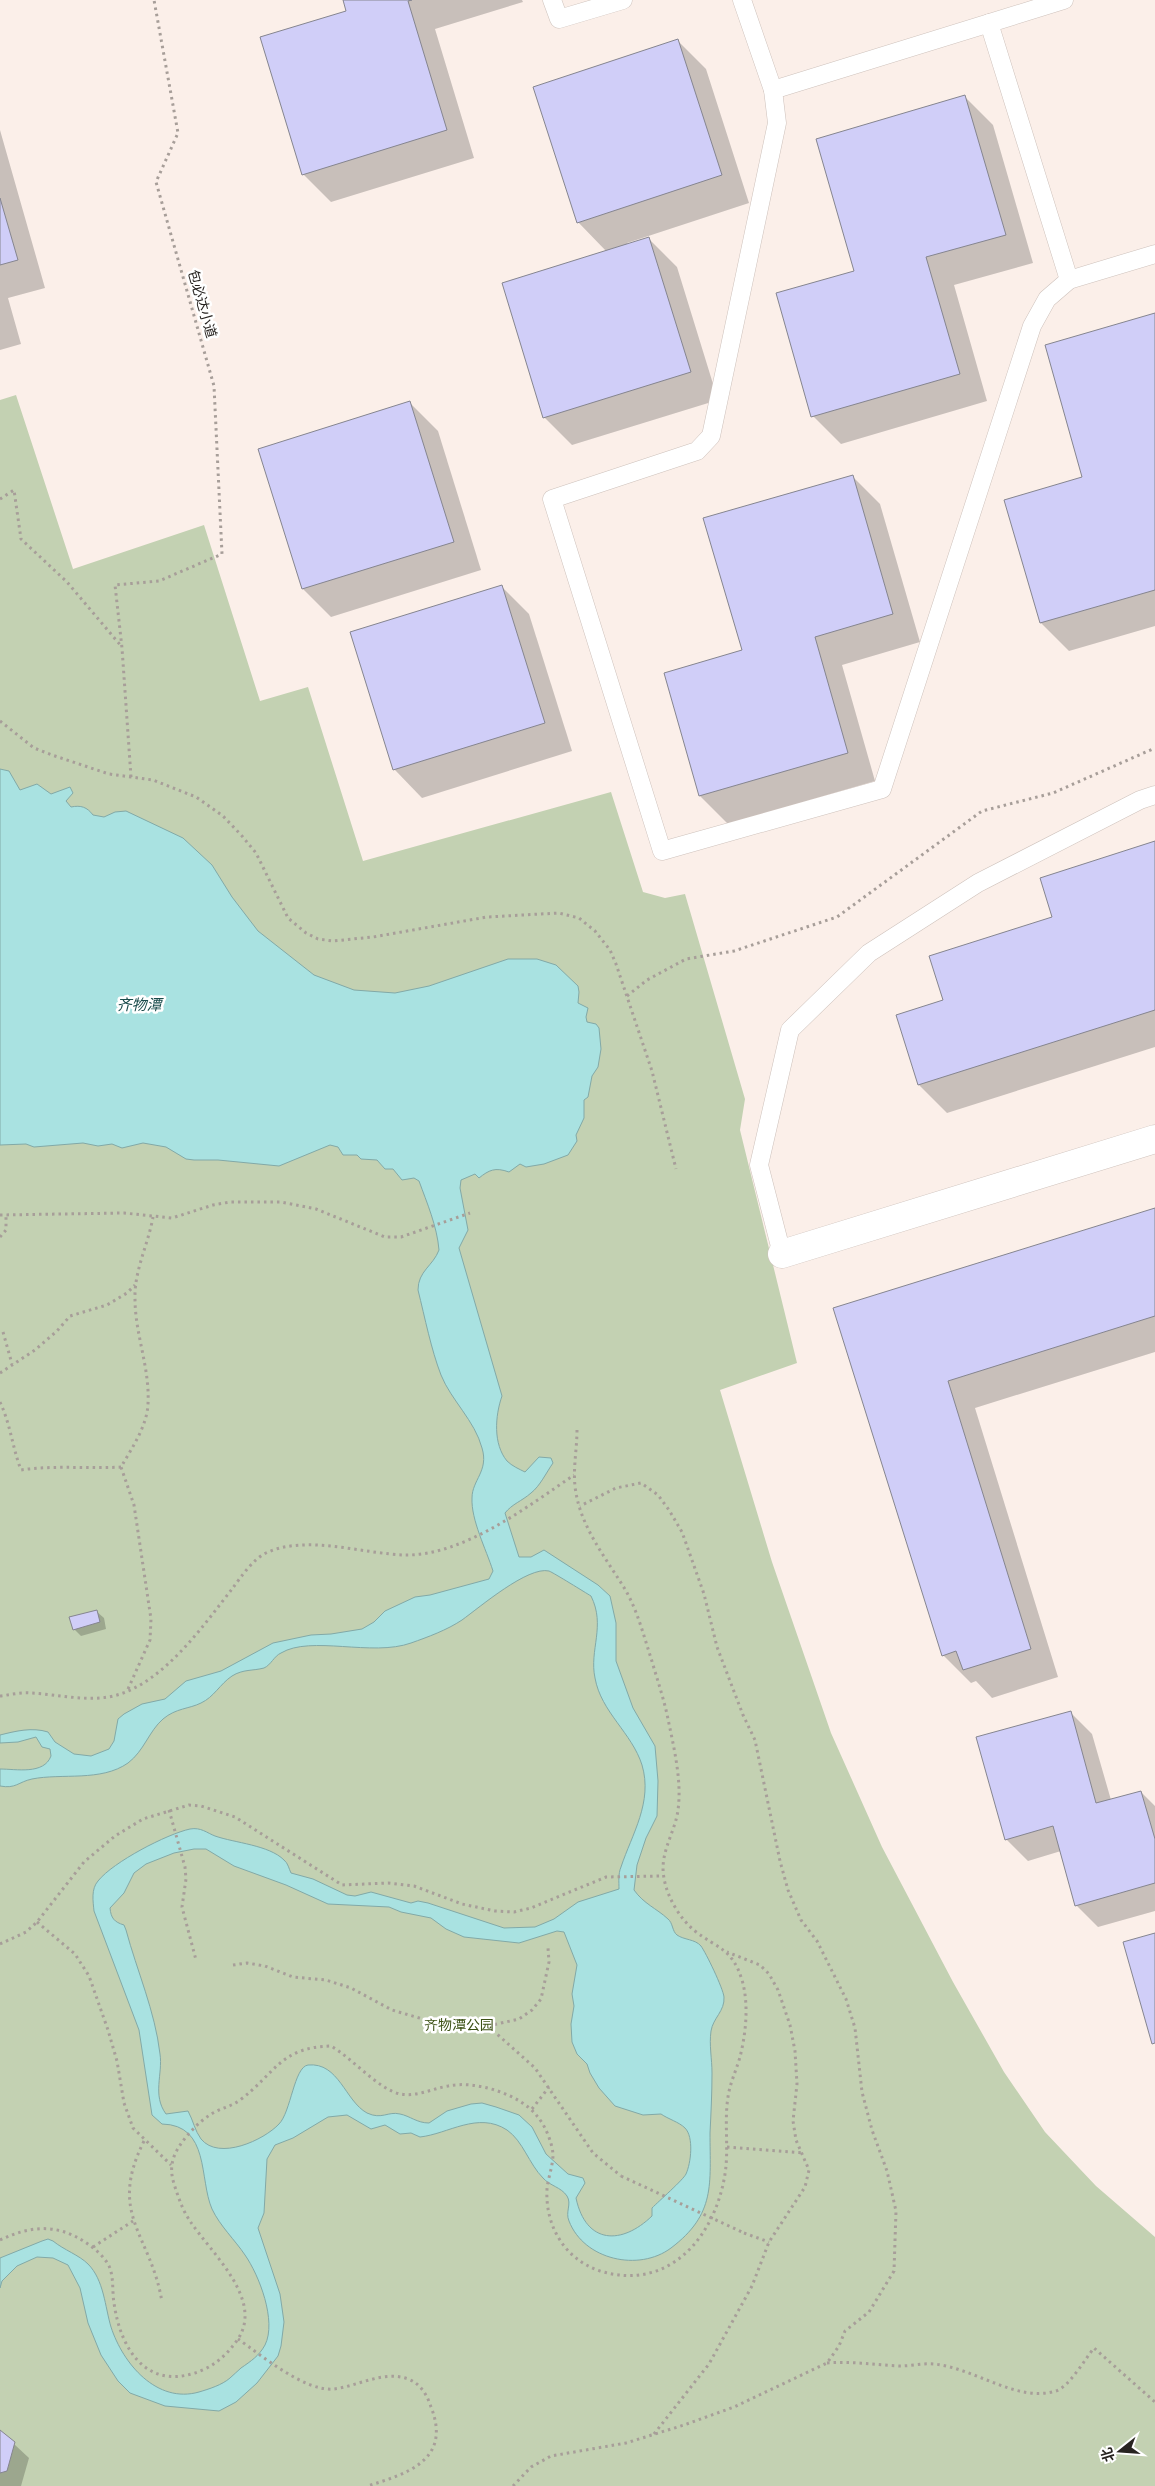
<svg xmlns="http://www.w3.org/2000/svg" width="1155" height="2486" font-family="Rubik,'Noto Sans SC',sans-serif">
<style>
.green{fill:#c3d1b2}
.water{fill:#a9e2e1;stroke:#82a9a7;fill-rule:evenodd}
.shadow{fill:#0003}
.building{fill:#d0cef8;stroke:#85858f}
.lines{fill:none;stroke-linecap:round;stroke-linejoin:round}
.lane-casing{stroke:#cec2bc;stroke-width:19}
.street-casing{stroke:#cec2bc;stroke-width:29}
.path{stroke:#a79e99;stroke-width:3;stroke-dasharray:2.5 4;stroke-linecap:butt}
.lane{stroke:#fff;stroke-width:18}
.street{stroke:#fff;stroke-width:28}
.path-bridge{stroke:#a79e99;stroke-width:3;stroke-dasharray:2.5 4;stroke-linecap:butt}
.labels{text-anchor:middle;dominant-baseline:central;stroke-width:5;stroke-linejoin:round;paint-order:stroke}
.street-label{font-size:14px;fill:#272320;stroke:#fff}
.park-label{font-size:14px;fill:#3c5115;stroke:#fff}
.water-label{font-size:15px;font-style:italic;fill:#194b4b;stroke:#fff}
</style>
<rect width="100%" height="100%" fill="#fbefe9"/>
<!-- green -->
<path class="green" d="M16,395L73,569L204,525L260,701L308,687L363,861L611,792L643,892L665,898L685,894L745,1099L740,1130L797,1363L720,1390L772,1562L831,1733L882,1847L953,1982L1004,2072L1045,2132L1096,2186L1155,2237V2486H0V400Z"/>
<!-- water -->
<path class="water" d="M0,769L9,771L20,790L37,784L51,794L70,787L73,793L66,801L71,807C81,805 87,807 93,815L104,817L115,812L126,811L183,838L212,865L232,897L258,931L314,975L354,990L395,993L429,986L508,959H537L556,965L578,986L579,992L578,1003L588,1008L586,1017L587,1022L596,1024L599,1028L601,1049L598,1067L592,1076L588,1097L584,1100V1118L576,1135L577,1141L568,1155L544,1164L526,1167L520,1164L509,1172C495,1167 489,1170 479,1178L475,1174L461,1180L460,1188L468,1230L459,1248L502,1396C495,1416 493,1444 507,1461C512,1466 519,1469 525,1472L539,1457L551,1458L553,1463C546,1473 540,1486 531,1493C522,1501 512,1504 505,1513L519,1557H531L544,1550L598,1585L610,1596L616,1623V1661L633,1708L655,1746L658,1781L657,1816L646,1838L637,1865L634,1890C644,1904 656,1908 668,1919C673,1923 672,1931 677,1935C684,1940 695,1939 701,1946C706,1953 723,1988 724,1997C725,2011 713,2018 711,2031C709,2045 712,2059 712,2073C712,2093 711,2113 710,2133C710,2184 716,2214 671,2248C639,2272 584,2260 569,2221C565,2212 572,2204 567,2196C561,2187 550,2186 543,2178C529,2164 523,2141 507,2130C478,2111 448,2134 420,2137L411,2133L400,2134L385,2125L371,2129L347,2115L328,2117L293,2138L275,2145L267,2159L264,2213L258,2228L280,2294L284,2322L281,2346L278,2356L257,2383L236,2402L219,2411L165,2406L130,2393L118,2381L101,2355L88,2323L80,2288L68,2265L53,2258L37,2257L17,2266L2,2281L0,2288V2258L42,2241L48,2239L53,2241C64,2250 79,2255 88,2264C104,2280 105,2307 111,2327C123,2364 157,2404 199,2392C209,2389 222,2385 230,2378C234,2375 237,2371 241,2368C251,2361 259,2356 265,2345C277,2321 259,2275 245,2255C235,2240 220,2226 212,2209C199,2179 210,2125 162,2124L152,2115L139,2030L94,1911C93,1901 91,1889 98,1881C113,1862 167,1834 190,1829C201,1827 207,1833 215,1836C235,1843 269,1845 284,1860C288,1863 289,1869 291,1873L313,1879L347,1895L355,1896L371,1892L411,1903L418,1901L428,1903L504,1928L535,1927L554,1919L578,1902L619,1889C619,1882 618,1874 621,1867C632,1834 653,1802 642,1765C632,1733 601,1712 595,1678C589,1650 606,1626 591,1596C586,1593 554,1573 549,1571C528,1566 480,1607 462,1620C447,1630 428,1637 411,1643C372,1657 311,1635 281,1653C274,1656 271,1665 264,1668C253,1671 243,1669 232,1676C220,1684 214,1697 201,1703C189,1709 176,1708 163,1719C149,1731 144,1751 128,1763C101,1782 62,1773 32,1779C18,1782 16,1789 0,1786V1769C16,1769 44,1775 51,1756L50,1749L42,1747L36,1737L18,1742L0,1743V1735C16,1731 32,1727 48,1732L55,1742L74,1754L91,1756L109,1749L114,1741L118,1719L124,1714L142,1704L165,1699L186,1681L221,1671L273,1643L311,1635L331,1634L362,1629L374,1622L385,1611L415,1597L430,1595L489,1579L493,1571C486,1549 471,1520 472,1498C472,1480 489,1471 482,1448C475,1421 451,1400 441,1375C431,1349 425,1318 418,1290C418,1271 433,1266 439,1250C437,1226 427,1203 419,1181L414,1178L402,1180L393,1169H385L377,1160L361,1159L357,1155H343L338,1147L330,1145L279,1166L218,1160H194L186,1159L166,1147L143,1143L122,1148L112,1144L98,1146L83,1143L34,1147L26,1144L0,1145ZM194,1849H206L234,1866L286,1885L328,1904L389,1907L401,1912L431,1918L446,1929L464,1937L519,1943L557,1931L564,1932L577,1965L572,1994L574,2006L571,2024L572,2042L577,2054L587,2064L590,2073L599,2088L615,2106L643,2115L661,2114C668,2119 679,2122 685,2128C694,2137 691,2163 686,2174C683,2180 659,2201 652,2208V2216C622,2245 586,2245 576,2198L585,2183L583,2178L568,2174L546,2154L532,2127L519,2115L496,2107L482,2103L471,2104L447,2111L429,2123C417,2123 410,2116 400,2114C388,2111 382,2120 367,2113C345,2101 339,2062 308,2065C294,2067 291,2112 279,2124C264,2140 219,2161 201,2139C195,2131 193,2120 188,2111L166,2114C152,2095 163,2074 160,2054C155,2011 137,1971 126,1930L124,1925C114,1922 111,1918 110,1908L124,1893L134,1873L146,1864L174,1853Z"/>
<!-- shadow -->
<g class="shadow">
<path d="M344,0H522L523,2L435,29L474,158L331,202L303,174L348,11Z"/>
<path d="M678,41L706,69L749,203L627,243L628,245L649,239L677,267L718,400L572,445L544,417L607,252L578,222Z"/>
<path d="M965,97L993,125L1033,263L954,285L987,401L841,444L813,416L856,271Z"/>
<path d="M0,130L45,288L8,298L21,344L0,350Z"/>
<path d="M1155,315V626L1069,651L1041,623L1006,501L1084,478Z"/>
<path d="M410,403L438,431L481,570L331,617L303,589Z"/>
<path d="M852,476L880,504L920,642L842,665L875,781L728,824L700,796L743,651Z"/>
<path d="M501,586L529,614L572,751L422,798L395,770L352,633Z"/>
<path d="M1155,843V1047L947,1113L919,1085L945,1001Z"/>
<path d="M1155,1209V1352L975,1408L1058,1677L992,1698L976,1681L971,1683L943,1655L835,1309Z"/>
<path d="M96,1611L104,1618L106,1629L81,1636L74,1629Z"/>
<path d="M1070,1712L1092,1734L1111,1800L1141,1792L1155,1806V1911L1098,1927L1076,1905L1061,1851L1028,1861L1006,1839Z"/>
<path d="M0,2431L29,2458L21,2486H0Z"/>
</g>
<!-- building -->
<g class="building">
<path d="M343,0H412L408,1L447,130L302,175L260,37L346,11Z"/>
<path d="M678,39L722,175L577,223L533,87Z"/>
<path d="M965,95L1006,235L926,257L960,374L811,417L776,293L854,271L816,139Z"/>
<path d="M0,198L18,260L0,265Z"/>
<path d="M649,237L691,372L543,418L502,283Z"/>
<path d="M1155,313V590L1040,623L1004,500L1082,477L1045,345Z"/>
<path d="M410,401L454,542L302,589L258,449Z"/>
<path d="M853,475L893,614L815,637L848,753L699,796L664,673L742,650L703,518Z"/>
<path d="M502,585L545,723L393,770L350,632Z"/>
<path d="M1155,841V1010L918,1085L896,1015L943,1000L929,956L1052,917L1040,878Z"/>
<path d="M1155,1208V1316L948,1381L1031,1649L963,1670L956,1651L942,1656L833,1308Z"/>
<path d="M97,1610L100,1622L73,1630L69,1617Z"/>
<path d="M1071,1711L1096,1803L1141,1791L1155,1839V1883L1075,1906L1053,1826L1005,1840L976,1737Z"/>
<path d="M1155,1933V2043L1152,2044L1123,1942Z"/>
<path d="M0,2430L15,2442L7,2471L0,2473Z"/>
</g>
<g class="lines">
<!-- lane casing -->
<g class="lane-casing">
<g id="lane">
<path d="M552,0L559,19L623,0"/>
<path d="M742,0L773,90L1064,0"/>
<path d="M989,23L1069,280"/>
<path d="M773,90L777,123L711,436L697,451L552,499L662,851L882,789L1032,326L1047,299L1069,280L1155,254"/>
<path d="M782,1254L759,1165L790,1030L869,953L978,883L1140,800L1155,795"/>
</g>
</g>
<!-- street casing -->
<g class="street-casing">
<path id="street" d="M782,1254L1155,1139"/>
</g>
<!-- path -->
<g class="path">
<path d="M0,499L14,490L21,539L67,582L122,647"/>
<path d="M0,721L34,748L52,755L109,774L153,780L196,797L223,816L242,836L256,853L288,918L306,933L318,939L333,941L373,937L487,917L559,913L579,918L595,931L610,950L616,964L652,1071L676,1169"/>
<path d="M131,777L122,648L115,585L159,581L222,554L214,386L156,182L178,133L154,0"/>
<path d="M627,996L647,980L686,959L734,951L837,917L982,811L1053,793L1155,748"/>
<path d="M0,1215L124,1213L172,1218L213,1205L230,1202H281L316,1209L385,1237H401L470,1213"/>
<path d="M0,1237L6,1230V1215"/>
<path d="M3,1332L12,1364"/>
<path d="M0,1373L35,1350L57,1331L70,1316L107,1305L127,1293L135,1285"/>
<path d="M0,1402C11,1426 12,1446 21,1470C54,1465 88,1469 121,1467"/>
<path d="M128,1689L150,1640L151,1619L134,1505L121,1467C132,1448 147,1426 148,1404C150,1368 135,1334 135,1299C134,1271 148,1245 153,1217"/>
<path d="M0,1696C10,1695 20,1692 30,1693C58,1694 89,1703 117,1695C165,1681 203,1626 232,1589C241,1577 252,1560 266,1553C306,1534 363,1554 405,1555C463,1556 527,1507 574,1475"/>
<path d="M169,1810L185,1867L186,1879L182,1907L196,1960"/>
<path d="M37,1922L75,1954L89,1976L108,2030L117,2061L124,2103L133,2128L171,2165"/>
<path d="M0,1944L26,1932L37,1922L84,1862L115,1836L143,1819L189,1805L201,1806L235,1817L342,1885L388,1883L414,1886L462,1904L495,1911L514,1912L531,1908L606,1877L663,1876"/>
<path d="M233,1965L247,1963L265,1966L293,1977L326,1980L351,1988L392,2010L433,2022L488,2026L519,2019L532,2010L541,1999L549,1962L548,1948"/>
<path d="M488,2026L535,2068L593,2153L621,2176"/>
<path d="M532,2109L549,2087"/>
<path d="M144,2141C107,2215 151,2234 162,2302"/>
<path d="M727,2147L804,2153"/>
<path d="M744,2233L769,2242"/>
<path d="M0,2240C30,2226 56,2223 85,2242C94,2248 104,2256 109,2266C114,2277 112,2291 114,2303C121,2353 150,2394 205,2369C219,2362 229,2352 238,2339C264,2299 211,2253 190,2221C183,2211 179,2199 175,2187C171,2175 170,2166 175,2154C182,2139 199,2121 213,2113C222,2108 232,2106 240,2100C275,2074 280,2047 331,2046C352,2058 378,2089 400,2094C417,2097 431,2089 448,2086C475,2080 520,2094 537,2116C545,2125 552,2142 553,2154C553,2166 548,2178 547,2189C545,2225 564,2259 600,2271C668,2292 715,2238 725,2174C729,2149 724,2122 728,2097C730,2083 736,2071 740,2057C746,2033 749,2004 742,1980C732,1948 718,1949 695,1931C680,1919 667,1897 664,1878C659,1853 675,1833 678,1810C682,1781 674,1748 668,1719C664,1699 657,1679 651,1658C643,1634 637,1608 623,1586C605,1557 582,1528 576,1493C572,1472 577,1451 577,1430"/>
<path d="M93,2247L133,2221"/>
<path d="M238,2339C261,2355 305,2392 334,2389C358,2386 384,2370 408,2379C421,2384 427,2395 431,2407C452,2460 407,2474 367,2486"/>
<path d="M827,2363C852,2361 875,2365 900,2366C911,2366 923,2363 934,2364C975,2368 1017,2403 1056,2391C1069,2387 1085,2359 1094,2348L1155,2402"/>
<path d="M654,2434L709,2364L752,2286L769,2242L805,2187L809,2170L796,2140L793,2121L797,2084L795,2051L790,2025L778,1990L769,1974L760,1965L727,1952"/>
<path d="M513,2486L531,2467L551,2456L626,2443L684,2425L734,2407L827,2363L839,2346L845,2331L869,2312L894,2271L896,2211L887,2171L872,2130L862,2092L855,2028L846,1999L817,1941L801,1920L788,1890L780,1861L755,1740L743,1715L717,1647L704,1594L682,1532L669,1510L658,1495L641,1483L616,1488L580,1506"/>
</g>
<!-- lane -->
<use href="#lane" class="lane"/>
<!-- street -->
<use href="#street" class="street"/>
<!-- path-bridge -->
<path class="path-bridge" d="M621,2176L744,2233"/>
</g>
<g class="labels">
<!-- street labels -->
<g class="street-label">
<text transform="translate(202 304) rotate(74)">包必达小道</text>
</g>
<!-- park labels -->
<g class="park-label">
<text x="459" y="2025">齐物潭公园</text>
</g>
<!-- water labels -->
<g class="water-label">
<text x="139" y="1005">齐物潭</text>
</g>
</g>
<!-- north arrow -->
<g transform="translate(1120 2451) rotate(253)" stroke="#ffffff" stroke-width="4" paint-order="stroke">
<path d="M0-4L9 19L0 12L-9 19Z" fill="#272320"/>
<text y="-8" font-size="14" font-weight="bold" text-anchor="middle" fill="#272320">北</text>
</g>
</svg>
